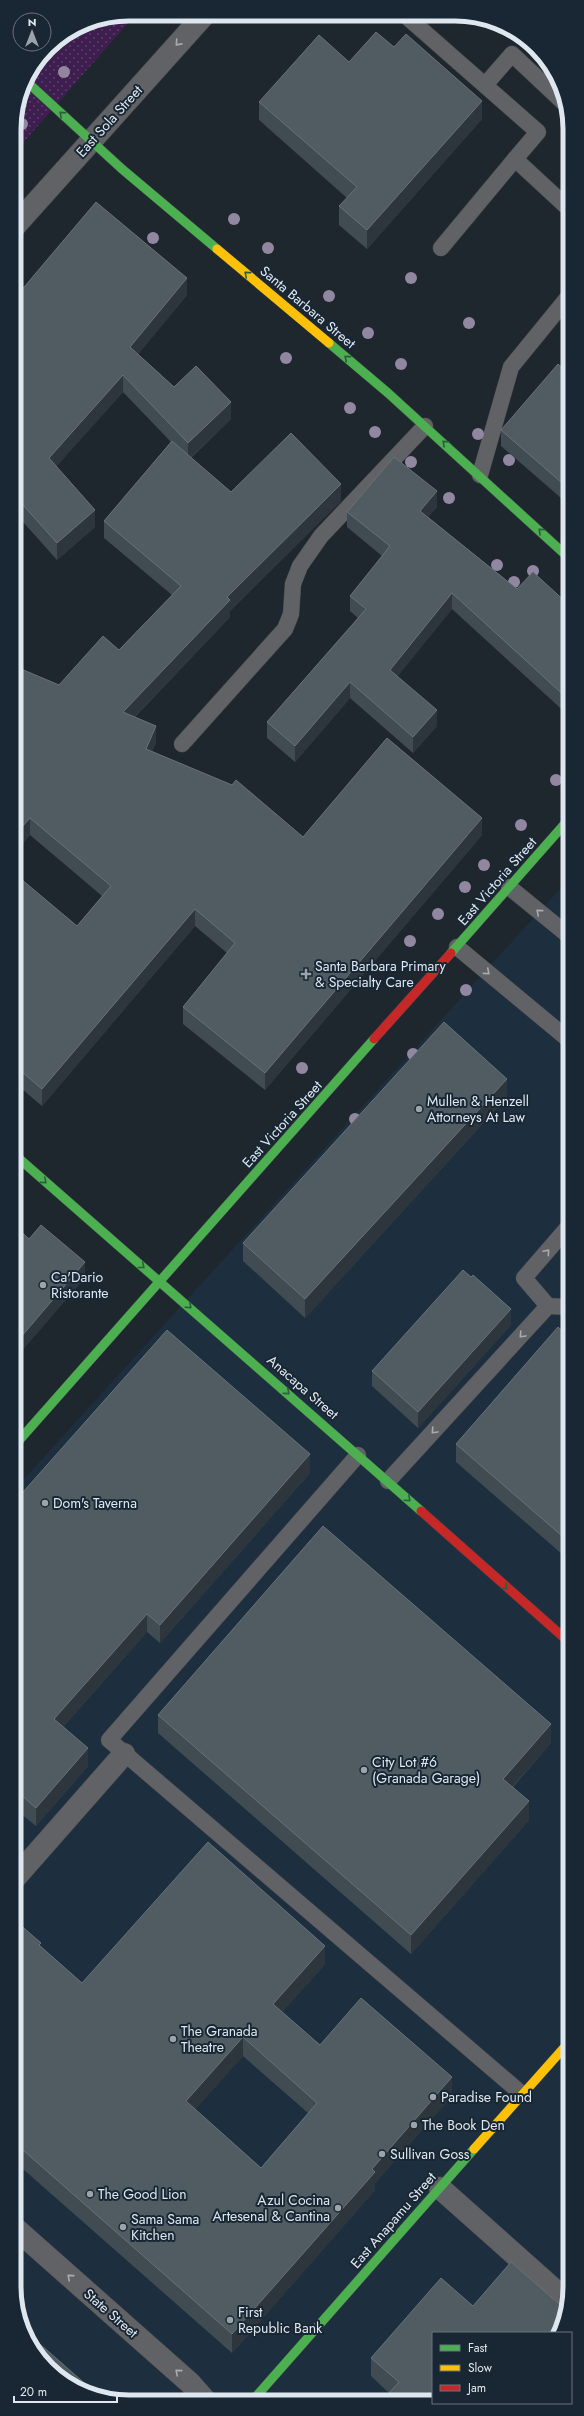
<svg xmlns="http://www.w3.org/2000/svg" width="584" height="2416" font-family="Jost,sans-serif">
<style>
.built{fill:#1d2f3e}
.park{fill:url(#park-dots)}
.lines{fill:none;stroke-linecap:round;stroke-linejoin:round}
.lane-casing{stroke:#3b4247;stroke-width:17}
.street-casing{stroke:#3b4247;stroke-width:23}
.fast-casing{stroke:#3b4247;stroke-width:10}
.slow-casing{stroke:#3b4247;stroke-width:10}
.jam-casing{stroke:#3b4247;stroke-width:10}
.lane{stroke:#616266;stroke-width:16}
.street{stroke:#616266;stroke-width:22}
.fast{stroke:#4caf50;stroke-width:9}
.slow{stroke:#ffc107;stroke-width:9}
.jam{stroke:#c62828;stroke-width:9}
.tree{fill:#9187a0}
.wall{fill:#404c51;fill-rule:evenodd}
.shaded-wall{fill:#2c363c}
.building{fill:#515c62;stroke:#677278;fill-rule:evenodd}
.oneway{stroke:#a6abb1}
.oneway2{stroke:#2d5d3f}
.poi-dot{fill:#9ba4ab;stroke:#192734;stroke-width:1.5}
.labels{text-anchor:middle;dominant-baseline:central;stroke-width:4;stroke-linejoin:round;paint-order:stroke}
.street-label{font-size:14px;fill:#dee7ef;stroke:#192734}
.poi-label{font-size:14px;fill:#dee7ef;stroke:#192734;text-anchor:start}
.rim{fill:none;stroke:#dee7ef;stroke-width:5}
</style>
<defs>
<pattern id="park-dots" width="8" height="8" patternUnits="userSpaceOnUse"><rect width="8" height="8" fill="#3d1e4f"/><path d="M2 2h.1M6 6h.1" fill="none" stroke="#593f69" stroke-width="1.8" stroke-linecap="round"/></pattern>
</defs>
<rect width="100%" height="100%" fill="#1f272e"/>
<!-- built -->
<path class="built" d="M569,879L570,2294L433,2333V2401L107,2400L48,2368L26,2337L15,2302V1489Z"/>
<!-- park -->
<path class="park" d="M129,14H136L14,153V122L23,85L48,48L85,23Z"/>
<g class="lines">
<!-- lane casing -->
<g class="lane-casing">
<g id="lane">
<path d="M406,16L538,132L515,159L569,209"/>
<path d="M485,85L512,54L563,102"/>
<path d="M441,248L515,159"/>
<path d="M480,475L511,367L569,296"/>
<path d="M182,744L285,629L291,614L293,584L300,566L321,536L425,426"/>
<path d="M509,887L569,936"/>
<path d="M457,947L569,1040"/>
<path d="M569,1226L524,1278L548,1306L569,1307"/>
<path d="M358,1455L109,1740L522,2094"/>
<path d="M388,1481L548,1306"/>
</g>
</g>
<!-- street casing -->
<g class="street-casing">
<g id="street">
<path d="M14,227L205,14"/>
<path d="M15,1878L124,1754"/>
<path d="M440,2188L568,2302"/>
<path d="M15,2228L190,2383L205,2400"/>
</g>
</g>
<!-- fast casing -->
<g class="fast-casing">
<g id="fast">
<path d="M26,81L122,169L217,249"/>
<path d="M329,343L388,393L569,558"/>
<path d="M451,953L569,819"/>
<path d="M15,1155L421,1511"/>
<path d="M15,1445L374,1039"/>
<path d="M253,2400L474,2149"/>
</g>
</g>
<!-- slow casing -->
<g class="slow-casing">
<g id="slow">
<path d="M217,249L329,343"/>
<path d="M474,2149L570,2041"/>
</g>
</g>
<!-- jam casing -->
<g class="jam-casing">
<g id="jam">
<path d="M374,1039L451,953"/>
<path d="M421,1511L570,1643"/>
</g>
</g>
<!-- lane -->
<use href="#lane" class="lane"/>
<!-- street -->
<use href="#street" class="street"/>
<!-- fast -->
<use href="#fast" class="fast"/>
<!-- slow -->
<use href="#slow" class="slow"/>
<!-- jam -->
<use href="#jam" class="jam"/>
</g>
<!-- trees -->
<g class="tree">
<circle cx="64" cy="72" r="6"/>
<circle cx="22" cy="124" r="6"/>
<circle cx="234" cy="219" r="6"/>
<circle cx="153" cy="238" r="6"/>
<circle cx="268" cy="248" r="6"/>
<circle cx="411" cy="278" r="6"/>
<circle cx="329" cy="296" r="6"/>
<circle cx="469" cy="323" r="6"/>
<circle cx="368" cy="333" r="6"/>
<circle cx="286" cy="358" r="6"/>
<circle cx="401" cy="364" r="6"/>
<circle cx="350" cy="408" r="6"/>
<circle cx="375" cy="432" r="6"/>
<circle cx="478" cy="434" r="6"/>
<circle cx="509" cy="460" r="6"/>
<circle cx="411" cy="462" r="6"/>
<circle cx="449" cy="498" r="6"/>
<circle cx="497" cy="565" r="6"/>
<circle cx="533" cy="571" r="6"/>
<circle cx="514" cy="582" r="6"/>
<circle cx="556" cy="780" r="6"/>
<circle cx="521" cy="825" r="6"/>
<circle cx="484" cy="865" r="6"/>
<circle cx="465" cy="887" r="6"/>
<circle cx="438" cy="914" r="6"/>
<circle cx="410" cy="941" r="6"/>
<circle cx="466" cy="990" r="6"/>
<circle cx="413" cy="1054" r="6"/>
<circle cx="302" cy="1068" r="6"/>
<circle cx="355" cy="1119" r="6"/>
</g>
<!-- wall -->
<g class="wall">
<path d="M394,47L482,119L367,249L339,225V206L347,198L259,120V102L349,62Z"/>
<path d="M187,295L138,354L174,387L231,419L191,458L231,492L341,501L230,611V617L135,717L156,743L152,751L303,837L482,835L265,1090L183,1024V1007L227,953L195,926L42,1106L15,1083V874L77,926L102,896L30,835L14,853L59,685L119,650L172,595L104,538V521L171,442L123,392L56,466L95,527L57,560L15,513H14V299Z"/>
<path d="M569,374V505L501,446V430Z"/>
<path d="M437,507L428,517L517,589L569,605V716L452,609L397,676L437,726L413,753L350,698L295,762L267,738V722L358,618L350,611V596L382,556L347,527V512Z"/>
<path d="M507,1097L305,1318L243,1261V1243Z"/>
<path d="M511,1325L418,1428L372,1386V1371Z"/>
<path d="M569,1337L570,1561L456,1462V1444Z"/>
<path d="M310,1473L160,1643L147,1632L63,1727L88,1766L36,1826L20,1813L15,1819V1501Z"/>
<path d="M158,1715L551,1743L513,1787L529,1820L411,1954L158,1733Z"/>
<path d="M15,1925L41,1947L82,1983L325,1964L282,2012L320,2045L452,2096L375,2183V2190L232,2353L15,2162ZM243,2056L308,2113L261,2168L195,2109Z"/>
<path d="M371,2358L433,2401L389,2393L371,2376Z"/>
</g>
<!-- shaded-wall -->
<g class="shaded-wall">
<path d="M482,101V119L367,249V230Z"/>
<path d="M187,278V295L130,364V347Z"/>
<path d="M123,375V392L49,475V458Z"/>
<path d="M231,402V419L188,460V443Z"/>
<path d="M341,484V501L230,611V617L123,729V712L227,597Z"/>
<path d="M437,491V507L420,527V511Z"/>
<path d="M14,496H15L14,513Z"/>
<path d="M95,510V527L57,560V543Z"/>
<path d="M452,593V609L390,686V670Z"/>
<path d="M350,682V698L295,762V746Z"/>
<path d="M437,710V726L413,753V737Z"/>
<path d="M156,726V743L146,766V749Z"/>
<path d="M30,818V835L14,853V836Z"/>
<path d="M482,818V835L265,1090V1073Z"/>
<path d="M195,909V926L42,1106V1089Z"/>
<path d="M507,1079V1097L305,1318V1299Z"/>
<path d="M85,1262V1278L15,1359V1344Z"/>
<path d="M511,1309V1325L418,1428V1412Z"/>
<path d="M310,1454V1473L160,1643V1625Z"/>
<path d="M147,1614V1632L54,1737V1719Z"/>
<path d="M551,1724V1743L503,1797V1779Z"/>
<path d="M88,1748V1766L36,1826V1808Z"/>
<path d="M20,1794V1813L15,1819V1801Z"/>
<path d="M529,1801V1820L411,1954V1935Z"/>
<path d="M325,1946V1964L273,2022V2004Z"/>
<path d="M243,2037V2056L186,2120V2101Z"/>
<path d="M452,2077V2096L375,2183V2190L232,2353V2334L372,2169Z"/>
</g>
<!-- building -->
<g class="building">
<path d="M376,32L394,47L406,34L482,101L367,230L339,206L357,187L259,102L319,35L349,62Z"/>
<path d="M96,202L187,278L130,347L174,387L196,366L231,402L188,443L123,375L49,458L95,510L57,543L15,496H14V299Z"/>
<path d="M558,364L569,374V489L501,430Z"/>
<path d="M291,433L341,484L227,597L230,600L123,712L156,726L146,749L232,785L236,780L303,837L387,738L482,818L265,1073L183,1007L235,943L195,909L42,1089L15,1066V874L77,926L111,886L30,818L14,836V666L59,685L103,636L119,650L181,586L104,521L172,441L231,492Z"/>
<path d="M394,457L437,491L420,511L517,589L533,572L569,605V700L452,593L390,670L437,710L413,737L350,682L295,746L267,722L366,609L350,596L390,546L347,512Z"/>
<path d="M444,1022L507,1079L305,1299L243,1243Z"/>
<path d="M41,1225L85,1262L15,1344V1226L29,1239Z"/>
<path d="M463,1270L471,1277L473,1275L511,1309L418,1412L372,1371Z"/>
<path d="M558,1327L569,1337V1542L456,1444Z"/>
<path d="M167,1330L310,1454L160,1625L147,1614L54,1719L88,1748L36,1808L20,1794L15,1801V1501Z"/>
<path d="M323,1526L551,1724L503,1779L529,1801L411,1935L158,1715Z"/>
<path d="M208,1842L325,1946L273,2004L320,2045L361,1998L452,2077L372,2169L375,2172L232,2334L15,2143V1925L17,1922L41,1943L39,1945L82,1983ZM243,2037L317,2103L261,2168L186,2101Z"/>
<path d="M511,2262L566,2310L561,2331L560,2333H433V2401H382L399,2382L371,2358L441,2278L473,2306Z"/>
<path d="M24,2330L98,2395L48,2368L26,2337Z"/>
</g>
<!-- one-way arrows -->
<defs><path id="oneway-chevron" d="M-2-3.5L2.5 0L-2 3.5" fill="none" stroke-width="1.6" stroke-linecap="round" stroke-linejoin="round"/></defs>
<g class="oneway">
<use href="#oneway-chevron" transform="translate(178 43) rotate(132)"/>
<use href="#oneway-chevron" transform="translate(539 912) rotate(-140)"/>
<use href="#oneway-chevron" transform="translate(487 972) rotate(40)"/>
<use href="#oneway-chevron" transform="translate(547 1252) rotate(-49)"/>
<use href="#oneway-chevron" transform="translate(522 1335) rotate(133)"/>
<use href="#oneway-chevron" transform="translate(434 1431) rotate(133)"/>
<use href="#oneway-chevron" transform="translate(70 2277) rotate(-139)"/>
<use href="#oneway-chevron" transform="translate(178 2372) rotate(-139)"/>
</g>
<g class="oneway2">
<use href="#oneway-chevron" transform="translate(62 114) rotate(-138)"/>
<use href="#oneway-chevron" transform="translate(247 274) rotate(-140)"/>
<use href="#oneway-chevron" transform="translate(347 358) rotate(-140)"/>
<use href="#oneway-chevron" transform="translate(445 443) rotate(-138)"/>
<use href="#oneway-chevron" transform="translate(541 531) rotate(-137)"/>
<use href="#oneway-chevron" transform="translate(44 1181) rotate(41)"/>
<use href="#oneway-chevron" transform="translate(142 1266) rotate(39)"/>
<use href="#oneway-chevron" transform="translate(189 1306) rotate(42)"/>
<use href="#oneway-chevron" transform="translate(287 1392) rotate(41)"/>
<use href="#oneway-chevron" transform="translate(408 1499) rotate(42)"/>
<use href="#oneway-chevron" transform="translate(505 1587) rotate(42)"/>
</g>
<!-- markers -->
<g class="poi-dot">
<path d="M304 968h4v4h4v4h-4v4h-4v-4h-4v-4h4z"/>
<circle cx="419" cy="1109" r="4"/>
<circle cx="43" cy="1285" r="4"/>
<circle cx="45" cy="1503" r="4"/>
<circle cx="364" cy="1770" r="4"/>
<circle cx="173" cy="2039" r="4"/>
<circle cx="433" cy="2097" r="4"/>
<circle cx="414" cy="2125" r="4"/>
<circle cx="382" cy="2154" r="4"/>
<circle cx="90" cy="2194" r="4"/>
<circle cx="338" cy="2208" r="4"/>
<circle cx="123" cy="2227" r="4"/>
<circle cx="230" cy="2320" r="4"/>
</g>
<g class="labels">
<!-- street labels -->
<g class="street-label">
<text transform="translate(109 121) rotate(-48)">East Sola Street</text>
<text transform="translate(308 307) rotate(40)">Santa Barbara Street</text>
<text transform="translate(497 881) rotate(-49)">East Victoria Street</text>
<text transform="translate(282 1124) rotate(-48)">East Victoria Street</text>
<text transform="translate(303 1387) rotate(41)">Anacapa Street</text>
<text transform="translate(393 2220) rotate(-49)">East Anapamu Street</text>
<text transform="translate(111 2313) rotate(41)">State Street</text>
</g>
<!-- poi labels -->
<g class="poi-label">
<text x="315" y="966">Santa Barbara Primary<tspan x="315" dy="16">&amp; Specialty Care</tspan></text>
<text x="427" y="1101">Mullen &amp; Henzell<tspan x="427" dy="16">Attorneys At Law</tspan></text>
<text x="51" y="1277">Ca'Dario<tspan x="51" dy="16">Ristorante</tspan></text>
<text x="53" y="1503">Dom's Taverna</text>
<text x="372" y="1762">City Lot #6<tspan x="372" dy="16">(Granada Garage)</tspan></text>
<text x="181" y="2031">The Granada<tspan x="181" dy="16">Theatre</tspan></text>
<text x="441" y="2097">Paradise Found</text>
<text x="422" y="2125">The Book Den</text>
<text x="390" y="2154">Sullivan Goss</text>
<text x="98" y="2194">The Good Lion</text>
<text x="330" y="2200" text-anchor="end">Azul Cocina<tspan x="330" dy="16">Artesenal &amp; Cantina</tspan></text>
<text x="131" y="2219">Sama Sama<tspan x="131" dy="16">Kitchen</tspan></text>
<text x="238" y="2312">First<tspan x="238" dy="16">Republic Bank</tspan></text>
</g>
</g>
<!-- crop -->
<path d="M0 0H584V2416H0ZM129 21H455A108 108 0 0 1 563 129V2287A108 108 0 0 1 455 2395H129A108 108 0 0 1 21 2287V129A108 108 0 0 1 129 21Z" fill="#192734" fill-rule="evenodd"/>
<path class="rim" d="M129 21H455A108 108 0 0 1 563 129V2287A108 108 0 0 1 455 2395H129A108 108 0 0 1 21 2287V129A108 108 0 0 1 129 21Z"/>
<!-- legend -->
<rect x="432" y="2332" width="140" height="72" fill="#192734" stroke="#68747f"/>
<rect x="440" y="2345" width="20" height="6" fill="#4caf50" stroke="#68747f"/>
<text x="468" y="2352" font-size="12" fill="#dee7ef">Fast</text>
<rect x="440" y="2365" width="20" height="6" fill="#ffc107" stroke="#68747f"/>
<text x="468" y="2372" font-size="12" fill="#dee7ef">Slow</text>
<rect x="440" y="2385" width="20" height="6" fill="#c62828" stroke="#68747f"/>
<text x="468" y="2392" font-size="12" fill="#dee7ef">Jam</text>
<!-- north arrow -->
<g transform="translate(32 32)"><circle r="19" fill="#192734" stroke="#68747f"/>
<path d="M0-3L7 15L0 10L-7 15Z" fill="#9ba4ab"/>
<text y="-6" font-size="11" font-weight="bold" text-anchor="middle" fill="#dee7ef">N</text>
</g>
<!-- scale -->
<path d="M14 2396v6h103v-6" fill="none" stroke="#dee7ef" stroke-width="2"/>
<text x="20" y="2396" font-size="12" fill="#dee7ef" stroke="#192734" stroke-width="3" paint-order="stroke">20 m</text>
</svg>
